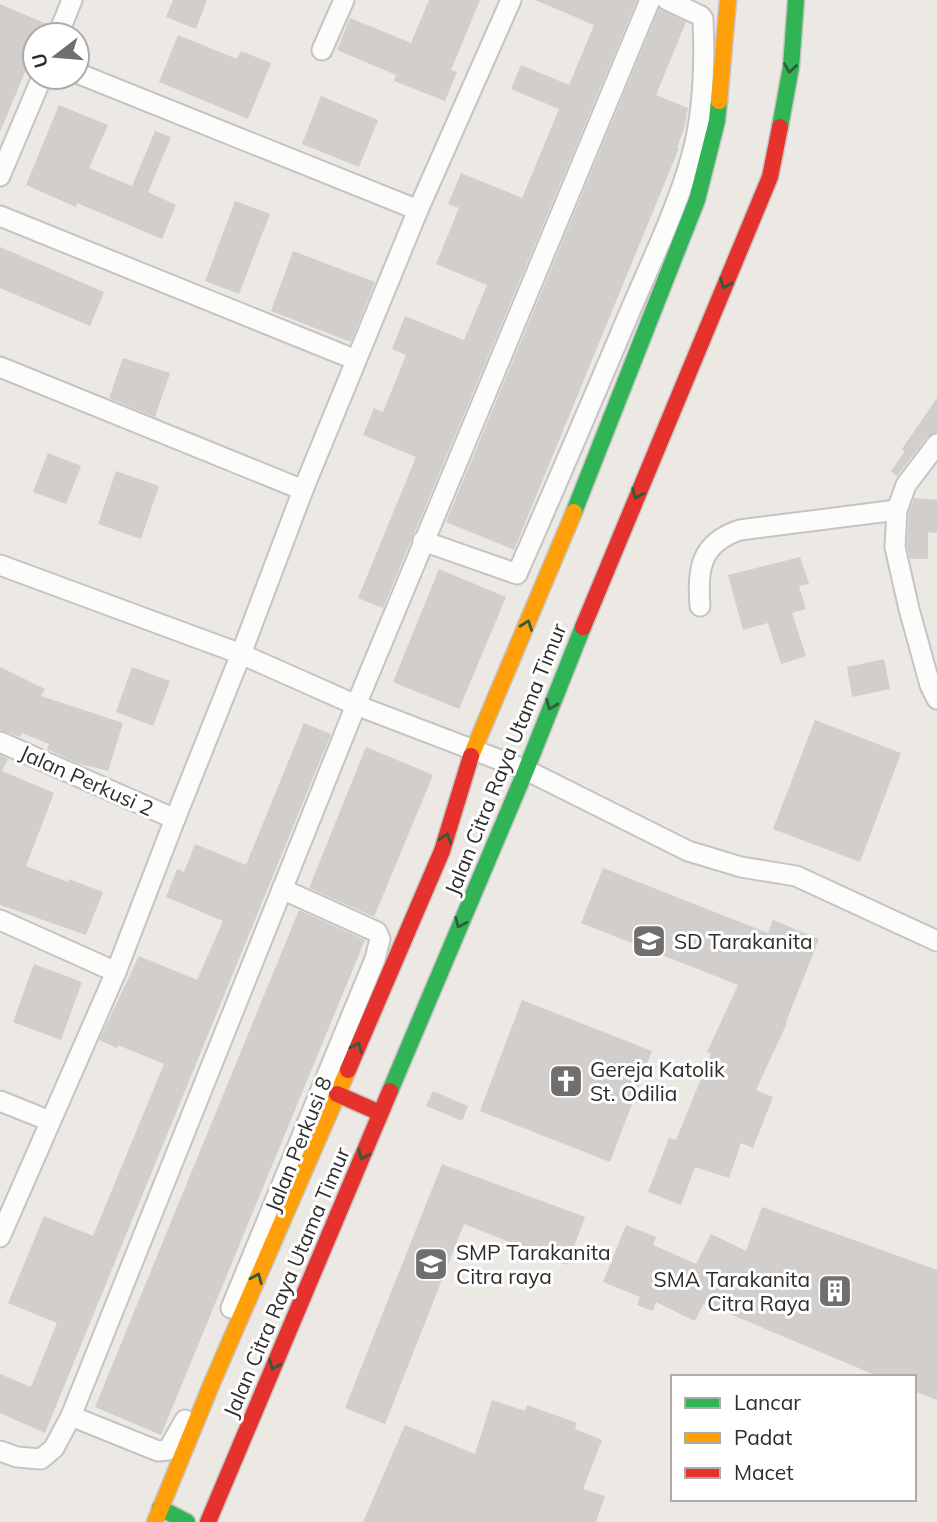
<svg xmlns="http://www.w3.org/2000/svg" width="937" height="1522" font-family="Mulish,sans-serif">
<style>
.building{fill:#d1cecb}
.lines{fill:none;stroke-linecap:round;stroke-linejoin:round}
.street-casing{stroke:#c5c4c5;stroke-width:23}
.fast-casing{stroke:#c5c4c5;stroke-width:19}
.slow-casing{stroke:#c5c4c5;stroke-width:19}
.jam-casing{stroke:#c5c4c5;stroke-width:19}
.street{stroke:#fcfcfb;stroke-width:19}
.fast{stroke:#30b455;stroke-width:16}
.slow{stroke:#ff9f0a;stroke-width:16}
.jam{stroke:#e5322d;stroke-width:16}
.oneway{stroke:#2f5d3c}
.labels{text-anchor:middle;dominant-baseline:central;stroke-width:6;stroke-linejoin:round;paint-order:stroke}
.street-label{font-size:21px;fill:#2e2e2e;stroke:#fff}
.poi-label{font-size:21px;fill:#2e2e2e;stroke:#fff;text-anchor:start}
</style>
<rect width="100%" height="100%" fill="#ece8e4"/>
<!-- building -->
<g class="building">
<path d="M173,0H207L196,29L166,17Z"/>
<path d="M429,0H480L451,70L457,72L445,101L394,81L396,75L337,50L350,18L411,43Z"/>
<path d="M535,0H637L383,608L358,598L416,457L363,435L374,408L383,412L406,355L392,349L405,316L464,340L487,285L436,264L459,208L448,204L461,173L522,198L559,109L511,89L521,65L569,85L594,25Z"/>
<path d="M0,4L49,25L46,35H35V48L0,132Z"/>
<path d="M659,9L686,22L656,95L688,108L684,129L677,147L679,148L514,550L446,522Z"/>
<path d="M178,35L237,59L241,51L271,63L248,119L159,82Z"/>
<path d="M321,96L378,120L359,167L302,144Z"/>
<path d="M59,105L108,125L89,168L132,186L155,131L171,137L148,192L176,205L162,239L77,203L76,207L26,185Z"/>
<path d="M235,201L270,214L239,294L205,281Z"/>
<path d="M0,247L104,292L90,326L0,288Z"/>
<path d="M293,251L375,282L351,342L271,311Z"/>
<path d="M123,358L170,373L155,417L109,398Z"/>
<path d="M937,398V432L927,437L897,476L891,471L905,451L902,449Z"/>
<path d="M48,453L81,466L66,504L33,492Z"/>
<path d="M116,471L159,486L141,539L98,524Z"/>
<path d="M914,498L937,500V533L928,532V559H910L907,546L909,512Z"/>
<path d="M800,557L809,584L799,586L806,609L792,613L806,656L781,664L768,623L743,630L728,575Z"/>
<path d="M439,569L506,597L459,709L393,682Z"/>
<path d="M884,659L890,689L852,697L847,667Z"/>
<path d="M0,667L45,689L41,696L123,723L108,771L77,763L47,749L49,744L22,733L20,737L0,730Z"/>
<path d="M132,667L170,681L153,726L116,712Z"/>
<path d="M815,720L901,753L860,862L773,829Z"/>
<path d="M304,723L331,734L45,1433L0,1413V1374L31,1387L57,1323L8,1303L44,1216L93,1236L164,1064L118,1045L117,1048L99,1040L139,956L197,980L223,921L166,897L177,869L184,872L195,844L246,865Z"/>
<path d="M366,747L433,775L374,917L309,888Z"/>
<path d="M0,755L8,759L2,771L54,793L26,866L68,882L69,879L103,892L86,935L0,905Z"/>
<path d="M603,868L768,933L773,920L819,939L786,1022L787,1023L756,1090L773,1097L753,1148L741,1143L729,1178L695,1167L681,1205L648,1192L669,1138L676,1140L711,1054L707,1052L738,985L581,923Z"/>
<path d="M299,910L365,940L161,1435L95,1407Z"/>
<path d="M34,964L82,982L61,1040L13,1022Z"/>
<path d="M522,1000L652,1051L610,1162L480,1111Z"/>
<path d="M433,1091L468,1106L462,1121L426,1106Z"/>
<path d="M442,1164L585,1217L567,1265L464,1224L385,1424L345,1408Z"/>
<path d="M762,1207L937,1270V1400L914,1391V1377H880L704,1303L695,1321L656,1302L653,1311L637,1305L640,1297L603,1282L626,1225L656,1237L653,1245L696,1264L711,1234L746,1251Z"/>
<path d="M492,1400L525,1411L527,1405L577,1423L575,1429L602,1440L583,1489L605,1496L596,1522H363L405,1425L475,1454Z"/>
</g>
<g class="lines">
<!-- street casing -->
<g class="street-casing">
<g id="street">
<path d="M58,35L72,0"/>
<path d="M322,50L344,0"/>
<path d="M77,73L418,210"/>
<path d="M0,176L42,77"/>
<path d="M0,216L356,360"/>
<path d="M0,367L303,490"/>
<path d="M937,444L906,485L897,510L895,547L909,609L930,685L937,699"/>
<path d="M423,541L517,574C552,495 586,415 620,335C644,276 677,212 693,151C704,108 705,63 703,19L701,16L667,0"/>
<path d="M0,565L241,654L356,705L526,770L688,851L741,867L796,876L937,941"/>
<path d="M700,606C697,570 700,543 740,530L897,510"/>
<path d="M0,742L175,819"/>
<path d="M0,920L116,972"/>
<path d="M0,1101L50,1121"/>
<path d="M0,1237L116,972L175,819L241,654L303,490L418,210L511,0"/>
<path d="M231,1308L375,959L380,939L377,932L282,889"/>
<path d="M71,1416L158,1451L168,1450L185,1420"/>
<path d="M0,1451L17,1457L41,1459L54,1448L71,1416L356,705L650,0"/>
</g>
</g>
<!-- fast casing -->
<g class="fast-casing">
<g id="fast">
<path d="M780,127L791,67L796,0"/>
<path d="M574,512L697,200L717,121L719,101"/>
<path d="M390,1091L526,770L583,627"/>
<path d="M160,1508L187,1522"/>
</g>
</g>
<!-- slow casing -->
<g class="slow-casing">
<g id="slow">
<path d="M719,101L728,0"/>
<path d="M471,756L574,512"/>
<path d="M155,1522L212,1383L348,1070"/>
</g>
</g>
<!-- jam casing -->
<g class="jam-casing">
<g id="jam">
<path d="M583,627L770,177L780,127"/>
<path d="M348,1070L442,851L471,756"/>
<path d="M337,1094L380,1113"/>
<path d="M208,1522L390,1091"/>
</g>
</g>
<!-- street -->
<use href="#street" class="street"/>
<!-- fast -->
<use href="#fast" class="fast"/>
<!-- slow -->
<use href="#slow" class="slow"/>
<!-- jam -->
<use href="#jam" class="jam"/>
</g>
<!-- one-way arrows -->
<defs><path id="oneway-chevron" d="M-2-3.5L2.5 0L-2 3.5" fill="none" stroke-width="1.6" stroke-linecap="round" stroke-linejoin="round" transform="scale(1.75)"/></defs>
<g class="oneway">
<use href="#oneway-chevron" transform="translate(790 68) rotate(98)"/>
<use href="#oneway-chevron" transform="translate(725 284) rotate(113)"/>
<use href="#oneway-chevron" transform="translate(637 494) rotate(113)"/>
<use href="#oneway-chevron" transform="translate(527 625) rotate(-70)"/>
<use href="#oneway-chevron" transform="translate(551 705) rotate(112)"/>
<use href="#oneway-chevron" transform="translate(446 838) rotate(-73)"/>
<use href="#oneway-chevron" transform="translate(460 923) rotate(113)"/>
<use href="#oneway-chevron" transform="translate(357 1047) rotate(-67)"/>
<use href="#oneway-chevron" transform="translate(363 1155) rotate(113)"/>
<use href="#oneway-chevron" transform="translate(257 1278) rotate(-67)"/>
<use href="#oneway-chevron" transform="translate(274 1365) rotate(113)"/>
</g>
<!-- icons -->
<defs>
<g id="school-square" transform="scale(1.75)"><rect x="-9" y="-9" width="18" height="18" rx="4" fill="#706f6e" stroke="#fff"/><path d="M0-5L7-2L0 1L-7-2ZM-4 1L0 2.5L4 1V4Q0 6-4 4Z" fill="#fff"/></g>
<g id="church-square" transform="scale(1.75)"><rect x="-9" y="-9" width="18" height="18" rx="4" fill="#706f6e" stroke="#fff"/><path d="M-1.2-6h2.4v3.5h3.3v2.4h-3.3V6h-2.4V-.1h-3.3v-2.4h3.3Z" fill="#fff"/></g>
<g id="building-square" transform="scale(1.75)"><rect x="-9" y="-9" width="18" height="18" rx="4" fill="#706f6e" stroke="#fff"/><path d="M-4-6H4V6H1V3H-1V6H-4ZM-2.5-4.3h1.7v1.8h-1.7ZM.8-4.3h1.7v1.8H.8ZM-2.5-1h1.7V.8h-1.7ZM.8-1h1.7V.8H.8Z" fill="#fff"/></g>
</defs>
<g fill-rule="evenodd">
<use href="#school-square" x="649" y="941"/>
<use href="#church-square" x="566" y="1081"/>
<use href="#school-square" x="431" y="1264"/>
<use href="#building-square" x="835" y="1291"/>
</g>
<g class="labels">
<!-- street labels -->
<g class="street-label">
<text transform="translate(505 759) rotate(-68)">Jalan Citra Raya Utama Timur</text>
<text transform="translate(87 780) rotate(24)">Jalan Perkusi 2</text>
<text transform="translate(298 1144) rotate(-68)">Jalan Perkusi 8</text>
<text transform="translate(286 1282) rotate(-67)">Jalan Citra Raya Utama Timur</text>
</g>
<!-- poi labels -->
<g class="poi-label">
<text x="674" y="941">SD Tarakanita</text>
<text x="590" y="1069">Gereja Katolik<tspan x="590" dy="24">St. Odilia</tspan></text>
<text x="456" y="1252">SMP Tarakanita<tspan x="456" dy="24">Citra raya</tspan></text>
<text x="810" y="1279" text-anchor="end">SMA Tarakanita<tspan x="810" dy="24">Citra Raya</tspan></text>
</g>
</g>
<!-- legend -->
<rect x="671" y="1375" width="245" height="126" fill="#ffffff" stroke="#ababab" stroke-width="2"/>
<rect x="685" y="1398" width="35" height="10" fill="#30b455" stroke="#ababab" stroke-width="2"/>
<text x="734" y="1410" font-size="21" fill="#2e2e2e">Lancar</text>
<rect x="685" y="1433" width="35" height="10" fill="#ff9f0a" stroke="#ababab" stroke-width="2"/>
<text x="734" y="1445" font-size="21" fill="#2e2e2e">Padat</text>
<rect x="685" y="1468" width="35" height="10" fill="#e5322d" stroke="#ababab" stroke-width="2"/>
<text x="734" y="1480" font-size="21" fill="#2e2e2e">Macet</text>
<!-- north arrow -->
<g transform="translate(56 56) rotate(254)"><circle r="33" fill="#ffffff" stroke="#ababab" stroke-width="2"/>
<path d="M0-5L12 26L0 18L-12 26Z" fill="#706f6e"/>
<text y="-10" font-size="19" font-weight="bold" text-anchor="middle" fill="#2e2e2e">U</text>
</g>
</svg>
